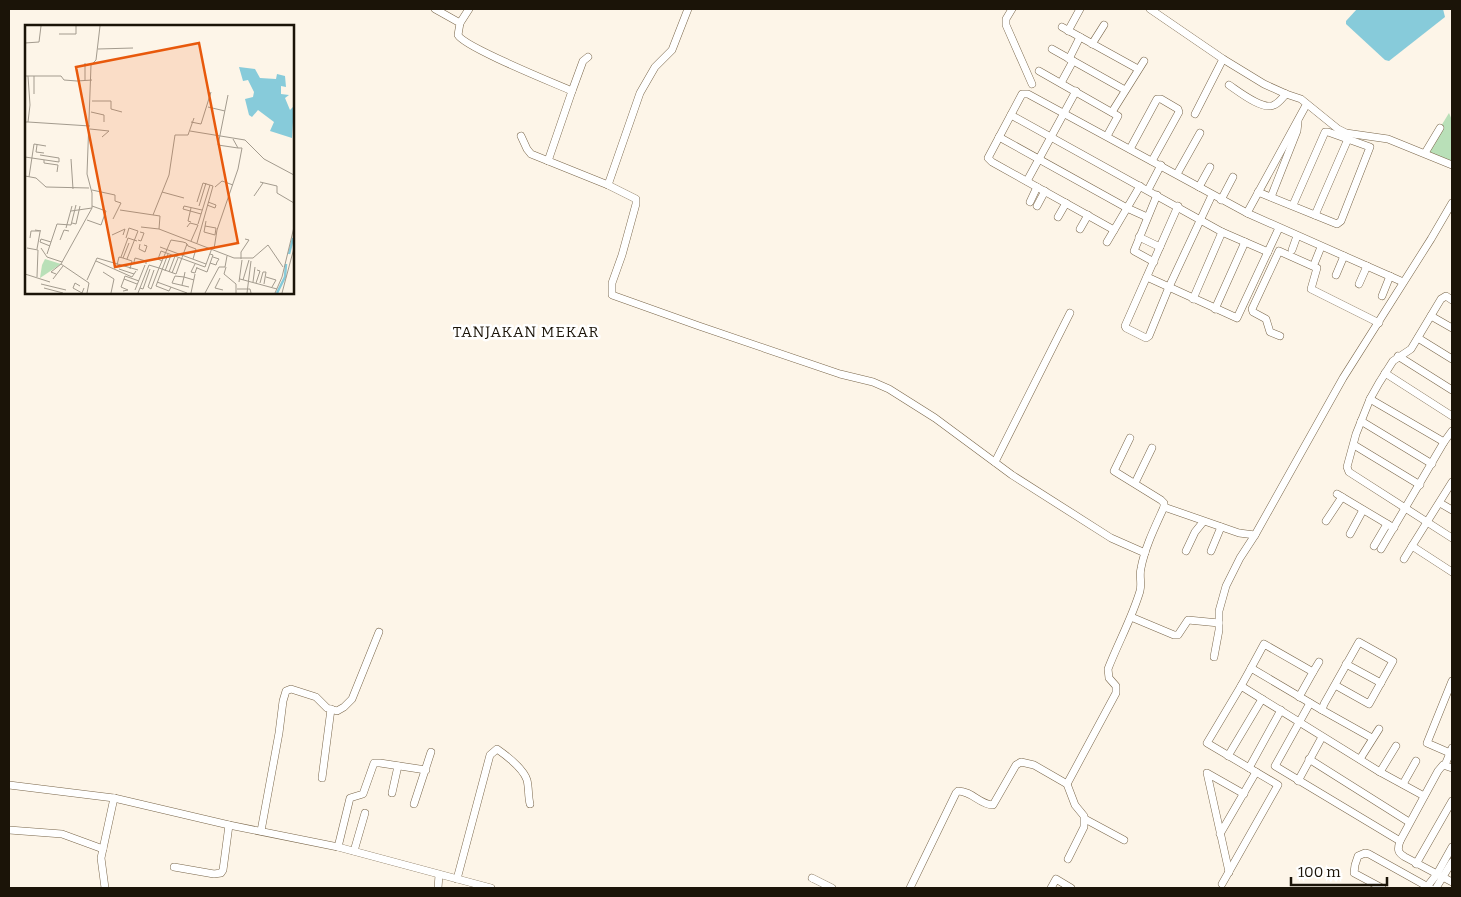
<svg xmlns="http://www.w3.org/2000/svg" width="1461" height="897" font-family="Bitter,serif">
<style>
.green{fill:#b9e0b8}
.water{fill:#87cbda}
.lines{fill:none;stroke-linecap:round;stroke-linejoin:round}
.street-casing{stroke:#79664a;stroke-width:8}
.street{stroke:#fff;stroke-width:7}
.labels{text-anchor:middle;dominant-baseline:central;stroke-width:5;stroke-linejoin:round;paint-order:stroke}
.quarter-label{font-size:15px;letter-spacing:1px;fill:#1b1408;stroke:#fff}
.inset-river{fill:none;stroke:#87cbda;stroke-width:2.5}
.inset-road{fill:none;stroke:#a39b8e;stroke-width:1}
.view{fill:#e8590c;fill-opacity:0.15;stroke:#e8590c;stroke-width:2.5}
.inset-edge{fill:none;stroke:#1b1408;stroke-width:2.5}
</style>
<rect width="100%" height="100%" fill="#fdf5e8"/>
<!-- green -->
<path class="green" d="M1449,113L1452,120V166L1424,154Z"/>
<!-- water -->
<path class="water" d="M1357,9H1443L1445,17L1389,61L1385,60L1346,24V21Z"/>
<g class="lines">
<!-- street casing -->
<g class="street-casing">
<g id="street">
<path d="M435,9L460,23L458,35C464,47 554,83 572,91L548,161"/>
<path d="M1012,9L1006,19V25L1032,84"/>
<path d="M1150,9L1223,59L1264,84L1286,94L1301,99L1338,129L1346,133L1388,139L1452,165"/>
<path d="M460,23L469,9"/>
<path d="M1062,27L1138,69"/>
<path d="M1068,31L1080,9"/>
<path d="M1092,44L1104,25"/>
<path d="M1052,49L1125,90"/>
<path d="M1069,59L1080,37"/>
<path d="M1039,71L1118,116L1107,136"/>
<path d="M1061,83L1073,61"/>
<path d="M1229,85C1238,91 1263,111 1274,105C1279,103 1282,98 1286,94"/>
<path d="M572,91L583,61L588,57"/>
<path d="M1112,112L1144,61"/>
<path d="M1195,114L1223,59"/>
<path d="M1011,115L1222,232L1268,252"/>
<path d="M521,136L527,149L531,154L608,185L636,199V204L622,255L612,283V295L699,326L840,374L873,382L889,389L935,418L1012,475L1111,538L1145,553"/>
<path d="M999,137L1127,208L1147,217"/>
<path d="M1130,149L1157,99H1161L1178,109L1179,112L1152,161"/>
<path d="M1425,153L1440,128"/>
<path d="M1177,174L1200,133"/>
<path d="M1027,181L1076,91"/>
<path d="M608,185L640,93L655,67L672,50L688,9"/>
<path d="M1199,187L1210,167"/>
<path d="M1148,190L1161,165"/>
<path d="M1258,192L1337,224L1341,221L1370,147L1328,132H1325L1293,205"/>
<path d="M1271,197L1297,131L1298,122"/>
<path d="M1221,200L1233,177"/>
<path d="M1030,202L1037,187"/>
<path d="M1037,206L1045,191"/>
<path d="M1178,206L1125,326L1126,328L1146,338L1149,336L1169,287L1212,195"/>
<path d="M1247,213L1305,107"/>
<path d="M1315,215L1348,139"/>
<path d="M1058,217L1066,203"/>
<path d="M1080,229L1088,215"/>
<path d="M1114,230L992,162L988,158L1022,94H1028L1247,213L1403,282"/>
<path d="M1139,237L1160,247"/>
<path d="M1107,242L1140,186"/>
<path d="M1292,250L1297,236"/>
<path d="M1154,262L1134,251L1157,195"/>
<path d="M1315,262L1321,247"/>
<path d="M1336,275L1344,256"/>
<path d="M1147,277L1237,318L1279,228"/>
<path d="M1359,284L1367,266"/>
<path d="M1382,296L1390,276"/>
<path d="M1193,299L1222,232"/>
<path d="M1452,300L1446,296L1441,299L1411,349L1393,361L1379,383L1370,399L1356,434L1347,467L1349,472L1452,538"/>
<path d="M1215,309L1245,242"/>
<path d="M1431,316L1452,328"/>
<path d="M1280,336L1270,332L1266,319L1253,312L1252,309L1279,251L1317,268L1311,289L1379,323"/>
<path d="M1418,338L1452,359"/>
<path d="M1398,356L1452,390"/>
<path d="M1385,373L1452,416"/>
<path d="M1370,399L1444,442"/>
<path d="M1361,421L1432,464"/>
<path d="M1130,438L1114,471L1161,500L1164,503V507"/>
<path d="M1354,445L1420,485"/>
<path d="M995,462L1070,313"/>
<path d="M1452,482L1412,546L1452,572"/>
<path d="M1135,483L1152,448"/>
<path d="M1337,494L1394,528"/>
<path d="M1440,503L1452,510"/>
<path d="M1326,521L1342,497"/>
<path d="M1350,534L1363,510"/>
<path d="M1374,546L1387,524"/>
<path d="M1381,549L1444,442L1452,431"/>
<path d="M1186,551L1195,532L1203,522"/>
<path d="M1211,551L1221,527"/>
<path d="M1404,559L1412,546"/>
<path d="M1131,617L1174,635H1178L1188,620L1219,623"/>
<path d="M1214,657L1219,630V611L1226,586L1240,558L1255,535"/>
<path d="M1346,664L1381,683"/>
<path d="M1251,668L1264,644L1313,672L1299,697"/>
<path d="M1313,672L1319,662"/>
<path d="M1335,685L1369,704L1393,661L1359,642L1324,704L1322,710L1372,738"/>
<path d="M1241,686L1251,668L1322,710"/>
<path d="M1310,703L1275,766L1400,841"/>
<path d="M1450,753L1427,743L1452,681"/>
<path d="M1228,756L1262,699"/>
<path d="M1309,759L1409,822"/>
<path d="M1360,759L1379,729"/>
<path d="M1445,765L1452,748"/>
<path d="M1249,768L1281,710"/>
<path d="M1452,768L1443,765L1438,771L1400,841C1397,850 1398,853 1405,857L1452,882"/>
<path d="M1380,772L1396,746"/>
<path d="M322,778L331,709"/>
<path d="M1298,781L1322,737"/>
<path d="M1067,784L1116,693V686L1109,678L1108,669C1118,643 1132,618 1140,591C1142,583 1139,576 1141,568C1145,547 1155,527 1164,507L1239,533L1255,535L1343,378L1431,239L1452,203"/>
<path d="M1403,784L1416,761"/>
<path d="M9,785L114,798L229,825L338,847L491,888"/>
<path d="M392,793L398,766"/>
<path d="M414,804L431,752"/>
<path d="M1085,819L1124,840"/>
<path d="M9,830L62,834L103,849"/>
<path d="M261,831L279,733L283,701L286,691L291,689L316,697L327,708L337,711L344,707L352,699L379,632"/>
<path d="M1220,834L1256,772"/>
<path d="M338,847L350,798L363,794L374,763H380L426,770"/>
<path d="M354,851L365,813"/>
<path d="M1416,864L1452,801"/>
<path d="M174,867L214,874L221,873L223,870L229,825"/>
<path d="M1229,872L1207,773L1244,794"/>
<path d="M812,878L832,888"/>
<path d="M457,879L490,755L497,749C507,756 523,768 527,780C529,788 528,796 530,804"/>
<path d="M1222,884L1278,785L1207,743L1241,686L1380,772L1424,796"/>
<path d="M105,888L101,858L114,798"/>
<path d="M438,888L439,875"/>
<path d="M910,888L956,793L958,791C972,791 980,805 993,805L1016,765L1021,762L1034,765L1067,784L1075,805L1084,816V827L1068,859"/>
<path d="M1051,888L1056,879L1071,888"/>
<path d="M1382,888L1354,873L1355,865L1358,856L1365,853L1369,854L1430,888"/>
<path d="M1426,888L1437,874L1452,847"/>
<path d="M1436,888L1452,862"/>
</g>
</g>
<!-- street -->
<use href="#street" class="street"/>
</g>
<g class="labels">
<!-- quarter labels -->
<g class="quarter-label">
<text x="526" y="332">TANJAKAN MEKAR</text>
</g>
</g>
<!-- overview -->
<g transform="translate(25 25)">
<rect width="269" height="269" fill="#fdf5e8"/>
<path d="M20,234L36,239L15,253L17,240Z" fill="#b9e0b8"/>
<path d="M214,42L230,44L235,53L251,54L252,49L260,51L261,62L256,61V69L264,70L260,73L265,85L269,81L267,113L245,106L249,97L233,85L227,92L224,90L220,74L228,72L229,67L223,55L218,56Z" fill="#87cbda"/>
<path class="inset-river" d="M264,229L268,213M252,268L260,252L261,239"/>
<path class="inset-road" d="M34,9H51V1M0,18L14,17L16,1M73,24L108,23M60,38V55M0,51H36L39,55L52,56L67,55M9,69V51M203,70L193,120L213,123M67,76H86V84L97,87M183,82L200,86M66,87L79,90V97M0,97H3L5,80L3,51M3,97L65,101M166,97L176,99L186,67M65,104L84,106L77,112M165,106L220,115L239,134L269,150M12,120L11,127L19,128M15,130L34,133V137M0,132L34,137M46,134L48,164M19,135V138L33,140L32,147M0,151L11,153L21,162L64,163M4,152L9,119L21,121M235,157L252,161V168L269,178M190,162L197,156L208,160M67,165L90,170V176L96,178L88,194M137,167L159,173M229,171L238,158M172,177L178,158L188,161L172,218M182,180L190,183L191,180L183,177M174,181L181,158M158,184L159,181L177,185M158,184L176,189M95,185L135,191L134,204L209,233H228L243,220L258,242M46,186L67,183M128,190L144,150L150,110H163L169,93M62,195L76,200L81,186L67,181M166,197L163,196L166,183M47,198L51,199L55,181M173,199L185,160M180,201L191,203L190,210L179,207L181,196M116,202L134,204M162,202L165,198L173,200L166,216M41,203L47,181M87,210L100,204L98,210M5,213L6,206H16L10,205M101,213L104,203L113,206L102,234M35,215L39,205L44,206M113,215L116,216L119,208L115,207M115,219L114,224L120,227L122,221L119,220M162,219L151,249L134,243L146,215L158,217L161,218L162,219L163,221L171,224L168,234M25,221L15,217L16,214L26,217M135,222L181,239M2,223L13,225L12,252M16,223L22,232L37,237M12,224L15,207M189,224L192,205L213,144L217,123H213L208,114M22,229L32,199L46,200L51,180M143,229L131,261L144,266L146,262M96,232L103,213L112,216M98,233L104,218M216,234V227L224,215L220,214M71,236L107,252L111,246M137,236L133,234L136,226L180,242L187,223M109,237L110,233L121,236V239M185,238L191,240L192,237L194,234L188,232M170,239L166,247L170,248L172,242M92,240L94,232L98,233L107,236L105,244M201,242L199,249L211,259V268M172,243L182,247L188,230L185,229M94,244L109,249M140,246L146,230M78,247L89,254L86,268M144,247L150,231M160,247L159,252L150,251L147,258L164,262M147,248L153,233M0,249L25,257M31,249L26,247L36,239M241,252L251,255L247,262M195,253L190,263L198,265M28,254L38,241M99,254L100,251L114,256M215,254L252,264M62,255L72,233L113,245M218,255L224,235M132,257L162,268M214,257L217,235M228,257L230,242M231,258L235,246L232,245M235,258L238,247H241L239,259M16,259L41,265M157,260L159,252L169,255M55,261L50,258L48,263L57,268L59,263M19,263L38,268M115,263L118,264L125,244M212,264H225L226,268M110,265L120,240M98,266L103,265L96,262L99,254L112,259M62,268L64,258L36,239L67,183V168L62,149L66,40L71,35L75,1M113,268L124,240L134,243L126,264L123,262L129,245M166,268L170,249M180,268L194,242H200L202,231M222,268L226,236M250,268L257,252L269,202M257,268L269,223"/>
<path class="view" d="M174,18L213,218L90,242L51,42Z"/>
<rect width="269" height="269" class="inset-edge"/>
</g>
<!-- border -->
<rect width="1461" height="897" fill="none" stroke="#1b1408" stroke-width="20"/>
<!-- scale -->
<path d="M1291 877v8h96v-8" fill="none" stroke="#1b1408" stroke-width="2.5"/>
<text x="1298" y="877" font-size="15" fill="#1b1408" stroke="#ffffff" stroke-width="4" paint-order="stroke">100 m</text>
</svg>
